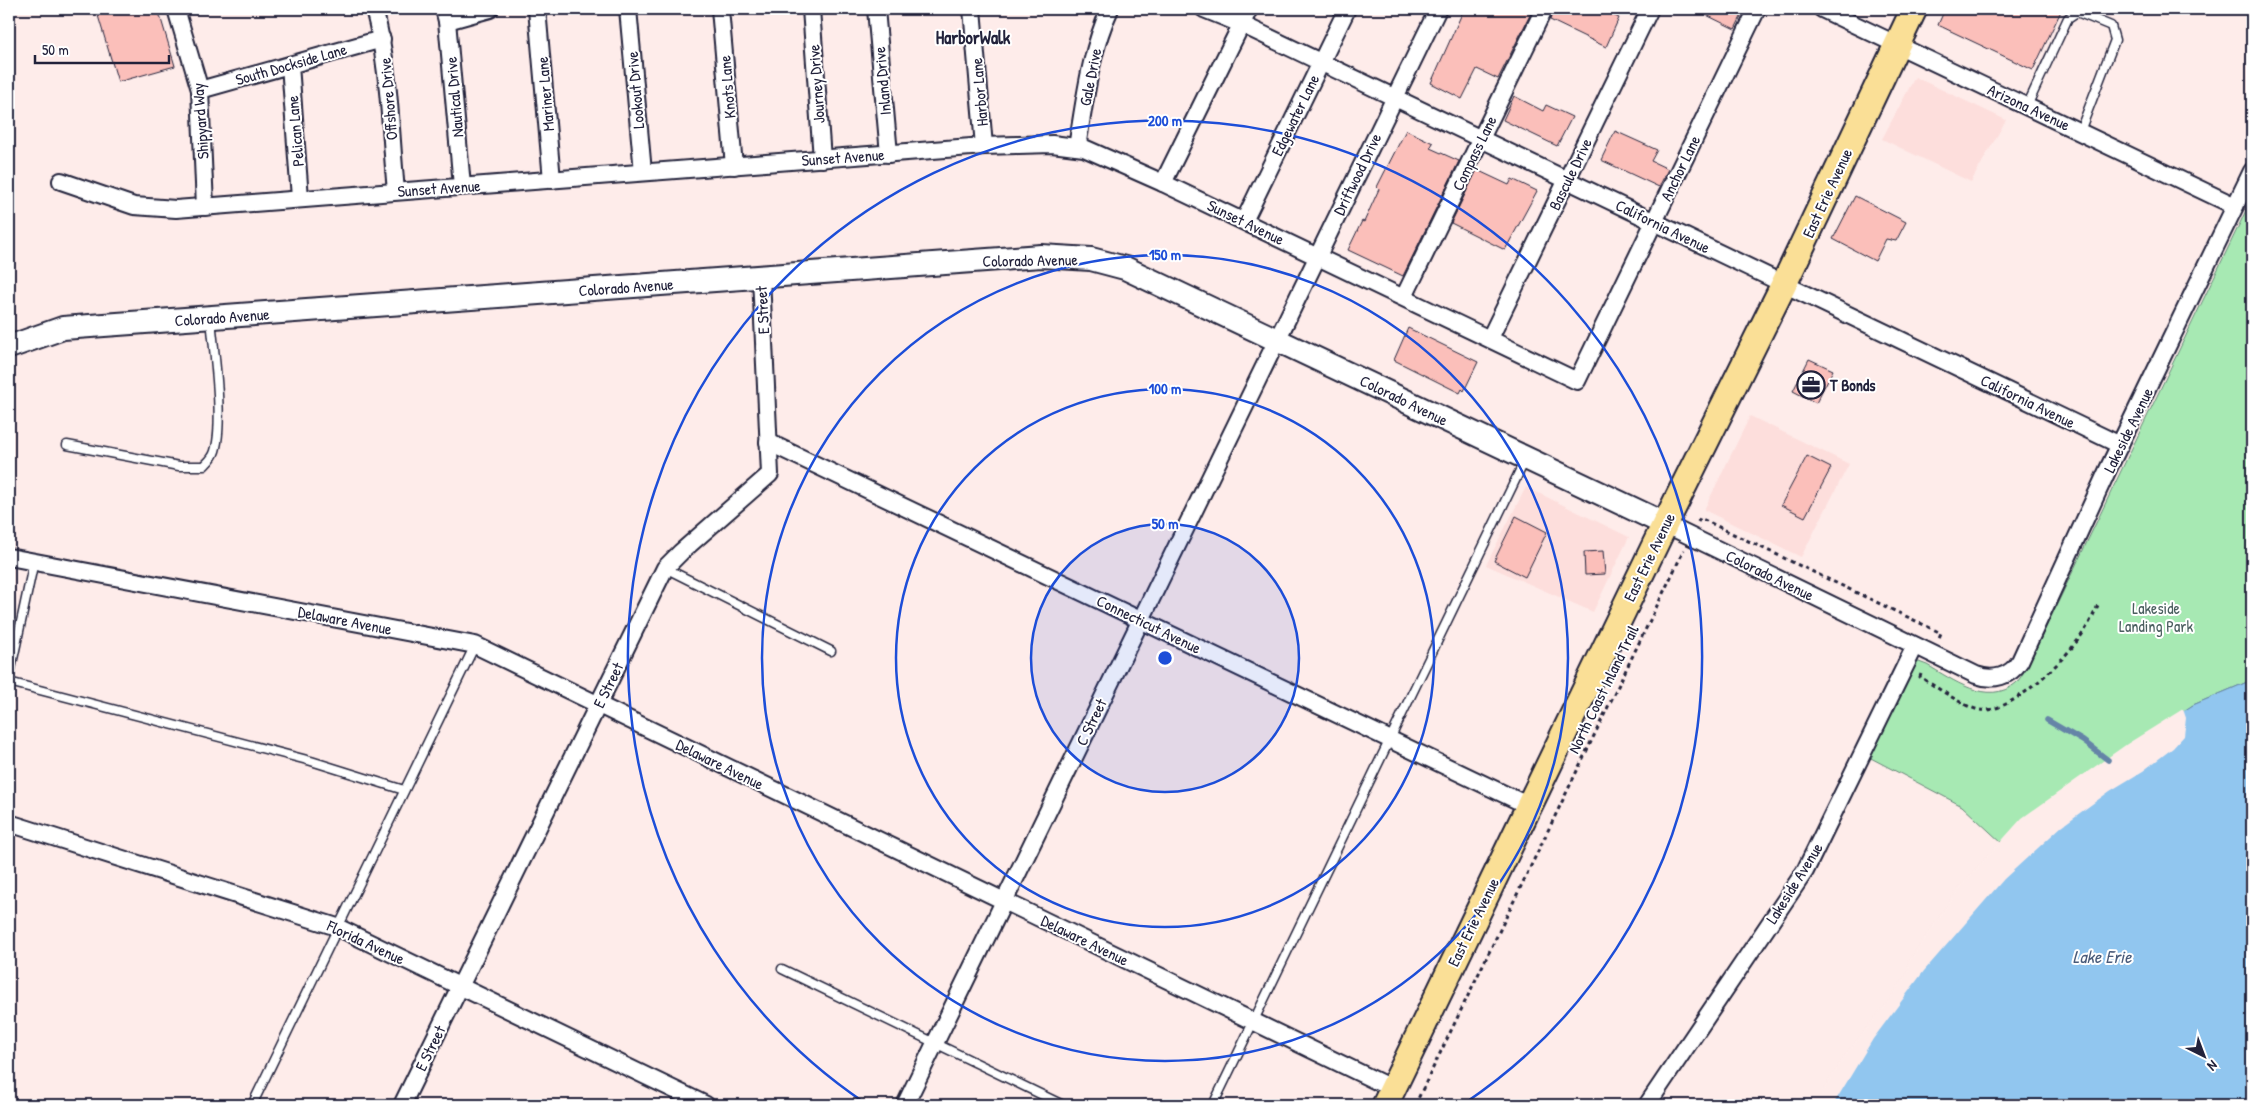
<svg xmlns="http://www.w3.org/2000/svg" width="2261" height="1114" font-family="'Patrick Hand',sans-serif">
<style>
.built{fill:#fddedc}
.green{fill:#a7e9b3;stroke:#648677}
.water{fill:#91c6ef;stroke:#6584a7}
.pier{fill:#feecea}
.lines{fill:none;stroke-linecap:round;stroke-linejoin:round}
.stream{stroke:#6584a7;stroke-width:5.5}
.building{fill:#fbbfba;stroke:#22223b}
.service-casing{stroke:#22223b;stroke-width:11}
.minor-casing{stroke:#22223b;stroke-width:20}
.secondary-casing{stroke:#22223b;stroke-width:26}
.primary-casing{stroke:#22223b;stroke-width:29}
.path{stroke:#22223b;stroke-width:3;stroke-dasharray:4 4;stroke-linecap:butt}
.service{stroke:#fff;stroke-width:8}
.minor{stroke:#fff;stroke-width:16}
.secondary{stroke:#fff;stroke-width:22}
.primary{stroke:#fadf96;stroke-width:25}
.ring{fill:none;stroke:#1d4ed8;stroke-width:2.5}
.labels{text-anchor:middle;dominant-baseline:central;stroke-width:4;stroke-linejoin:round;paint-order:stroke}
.street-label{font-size:16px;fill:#22223b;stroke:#fff}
.poi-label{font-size:16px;font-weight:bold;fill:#22223b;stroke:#fff;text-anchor:start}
.park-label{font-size:16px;fill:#4a5e5f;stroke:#fff}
.neighbourhood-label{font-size:18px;font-weight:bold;fill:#22223b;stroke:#fff}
.water-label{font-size:18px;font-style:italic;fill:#495b7a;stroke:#fff}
.centre{fill:#1d4ed8;stroke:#fff;stroke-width:2.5}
.ring-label{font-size:15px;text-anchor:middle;font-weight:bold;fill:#1d4ed8;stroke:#fff;stroke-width:4;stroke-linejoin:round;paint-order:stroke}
</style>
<rect width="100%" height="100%" fill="#feecea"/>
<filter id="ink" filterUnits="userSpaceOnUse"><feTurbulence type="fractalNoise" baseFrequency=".02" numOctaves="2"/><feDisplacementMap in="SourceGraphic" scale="10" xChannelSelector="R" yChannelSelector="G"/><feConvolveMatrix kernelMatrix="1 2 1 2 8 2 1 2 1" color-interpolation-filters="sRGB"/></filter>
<g filter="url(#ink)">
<!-- built -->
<g class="built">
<path d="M1915,77L2006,120L1971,182L1882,139Z"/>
<path d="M1750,416L1849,464L1801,557L1704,510Z"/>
<path d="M1526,487L1629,537L1593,612L1486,565Z"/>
</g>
<!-- green -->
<path class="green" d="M2252,198V680L2193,705L2003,844L1962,806L1867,756L1916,663L1919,662L1927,665C1952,679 1988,707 2016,683C2024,676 2043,633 2049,621Z"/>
<!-- water -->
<path class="water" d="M2252,680V1105H1817L1912,971L2128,746L2193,705Z"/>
<!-- pier -->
<path class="pier" d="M2183,709L2186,718L2184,736L2173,748L2143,771L2110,791L2062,826L2004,879L1924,971L1873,1039L1833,1105H1814L1846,1054L1887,1003L1909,970L1908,962L1960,887L2022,818L2127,744Z"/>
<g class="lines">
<!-- stream -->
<path class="stream" d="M2047,720L2083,741L2108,760"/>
</g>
<!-- building -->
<g class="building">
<path d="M96,9H158L175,66L118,82Z"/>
<path d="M1464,9H1533L1498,79L1477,69L1462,99L1431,83Z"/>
<path d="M1554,9H1600L1619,18L1606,47L1550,20Z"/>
<path d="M1694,9H1745L1735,29Z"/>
<path d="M1945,9H2062L2033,70L1938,25Z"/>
<path d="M1514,96L1543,111L1546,105L1572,117L1557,146L1503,120Z"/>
<path d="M1406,130L1433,143L1430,148L1459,161L1403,276L1348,250L1362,221L1364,222L1379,189L1377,187Z"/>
<path d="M1615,131L1657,150L1651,161L1668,169L1659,187L1601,160Z"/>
<path d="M1477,170L1509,185L1512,179L1537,191L1505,250L1451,223Z"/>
<path d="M1855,196L1906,222L1896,241L1886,239L1875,261L1833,239Z"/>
<path d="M1408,328L1478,362L1464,391L1462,389L1460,393L1394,360Z"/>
<path d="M1809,359L1833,370L1816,403L1793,391Z"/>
<path d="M1807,456L1831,468L1805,517L1781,505Z"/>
<path d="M1516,516L1547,532L1525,577L1494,561Z"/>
<path d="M1603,551L1605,574L1585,575L1584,552Z"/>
</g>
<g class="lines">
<!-- service casing -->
<g class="service-casing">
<g id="service">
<path d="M2027,106L2068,18L2077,12L2111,26L2115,40L2080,131"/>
<path d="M67,445L179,466H204C208,462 213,458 215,451C224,422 214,352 211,319"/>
<path d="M665,568L831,651"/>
<path d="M9,678L34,561"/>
<path d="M9,682L311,761L404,790"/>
<path d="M782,969L1063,1105"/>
<path d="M252,1105L475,645"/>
<path d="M1213,1105L1525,460"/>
</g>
</g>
<!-- minor casing -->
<g class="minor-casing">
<g id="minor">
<path d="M176,9L200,90L205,207"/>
<path d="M374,9C390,68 390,130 396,191"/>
<path d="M444,9L447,21L462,186"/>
<path d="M537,9L552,180"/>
<path d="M628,9L643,172"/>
<path d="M720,9L734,166"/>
<path d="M811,9L822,159"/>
<path d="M876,9L889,154"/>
<path d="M972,9L984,146"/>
<path d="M1204,9L1241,24L2120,445"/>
<path d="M1822,9L2235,206"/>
<path d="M447,21L490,9"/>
<path d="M290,65L300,198"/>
<path d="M200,90L382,39"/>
<path d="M1077,147C1085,100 1090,52 1110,9"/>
<path d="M61,181L134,206L176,209L984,146L1052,144L1084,148L1163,183L1577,381L1757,9"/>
<path d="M1163,183L1249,9"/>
<path d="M1244,221L1347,9"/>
<path d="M1404,297L1544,9"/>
<path d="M1490,338L1650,9"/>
<path d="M768,442L1529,806"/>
<path d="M1665,524L1976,675C1993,681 2010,677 2020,661L2109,467L2252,171"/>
<path d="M9,557L475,645L1393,1089"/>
<path d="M9,823L337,927L706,1105"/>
<path d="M402,1105L665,568L681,552L770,474L761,277"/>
<path d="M905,1105L1438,9"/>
<path d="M1647,1105L1805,871L1915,646"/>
</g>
</g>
<!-- secondary casing -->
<g class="secondary-casing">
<path id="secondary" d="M9,347L63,328L1041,256L1091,259L1125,268L1665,524"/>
</g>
<!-- primary casing -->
<g class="primary-casing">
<path id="primary" d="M1385,1105L1665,524L1784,284L1914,9"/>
</g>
<!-- path -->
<g class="path">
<path d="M1698,522L1700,518L1941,633L1938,640"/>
<path d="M1921,674L1920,677C1934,685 1965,708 1980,710C2012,714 2064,660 2081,636C2088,626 2093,616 2098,605"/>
<path d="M1415,1105L1684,550"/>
</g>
<!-- service -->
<use href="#service" class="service"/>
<!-- minor -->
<use href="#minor" class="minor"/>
<!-- secondary -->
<use href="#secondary" class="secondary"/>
<!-- primary -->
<use href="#primary" class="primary"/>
</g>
</g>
<!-- distance rings -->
<circle cx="1165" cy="658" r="134" fill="#1d4ed8" fill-opacity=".12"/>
<g class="ring">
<circle cx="1165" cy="658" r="134"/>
<circle cx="1165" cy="658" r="269"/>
<circle cx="1165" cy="658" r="403"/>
<path d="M865 1103A537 537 0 1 1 1465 1103"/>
</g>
<!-- icons -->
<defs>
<g id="office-ring" transform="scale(1.4375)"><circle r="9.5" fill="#fff" stroke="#22223b" stroke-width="1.5"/><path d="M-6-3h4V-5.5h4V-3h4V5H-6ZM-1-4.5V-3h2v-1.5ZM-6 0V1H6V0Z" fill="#22223b"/></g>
</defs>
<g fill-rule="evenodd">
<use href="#office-ring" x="1811" y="385"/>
</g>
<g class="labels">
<!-- street labels -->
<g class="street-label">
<text transform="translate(291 64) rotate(-16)">South Dockside Lane</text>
<text transform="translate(1090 77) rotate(-79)">Gale Drive</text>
<text transform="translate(882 81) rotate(-95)">Inland Drive</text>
<text transform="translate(816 84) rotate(-94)">Journey Drive</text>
<text transform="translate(727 87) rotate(-95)">Knots Lane</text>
<text transform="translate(635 90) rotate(-95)">Lookout Drive</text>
<text transform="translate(979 92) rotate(-95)">Harbor Lane</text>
<text transform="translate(545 94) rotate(-95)">Mariner Lane</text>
<text transform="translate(454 97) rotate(-95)">Nautical Drive</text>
<text transform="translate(388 99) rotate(-95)">Offshore Drive</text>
<text transform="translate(2029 107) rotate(25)">Arizona Avenue</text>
<text transform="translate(1295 115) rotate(-64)">Edgewater Lane</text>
<text transform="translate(200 121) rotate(-94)">Shipyard Way</text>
<text transform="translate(295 131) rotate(-95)">Pelican Lane</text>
<text transform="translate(1474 153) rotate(-64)">Compass Lane</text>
<text transform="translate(843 157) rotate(-4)">Sunset Avenue</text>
<text transform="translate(1680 168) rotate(-64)">Anchor Lane</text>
<text transform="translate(1357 174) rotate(-64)">Driftwood Drive</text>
<text transform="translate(1570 174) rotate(-64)">Bascule Drive</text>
<text transform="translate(439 188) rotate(-4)">Sunset Avenue</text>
<text transform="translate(1827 193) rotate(-65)">East Erie Avenue</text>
<text transform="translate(1246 222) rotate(26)">Sunset Avenue</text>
<text transform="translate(1663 226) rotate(26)">California Avenue</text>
<text transform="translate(1030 260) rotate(-1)">Colorado Avenue</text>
<text transform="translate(626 287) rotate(-4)">Colorado Avenue</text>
<text transform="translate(762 310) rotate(-93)">E Street</text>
<text transform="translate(222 317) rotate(-4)">Colorado Avenue</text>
<text transform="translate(1404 400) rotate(26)">Colorado Avenue</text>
<text transform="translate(2028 401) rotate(26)">California Avenue</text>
<text transform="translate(2128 430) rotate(-64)">Lakeside Avenue</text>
<text transform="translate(1649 557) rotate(-64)">East Erie Avenue</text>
<text transform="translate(1770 575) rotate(26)">Colorado Avenue</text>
<text transform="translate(345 620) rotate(11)">Delaware Avenue</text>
<text transform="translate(1149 624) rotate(26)">Connecticut Avenue</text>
<text transform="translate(608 685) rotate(-64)">E Street</text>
<text transform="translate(1603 689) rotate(-64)">North Coast Inland Trail</text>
<text transform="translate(1091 722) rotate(-64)">C Street</text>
<text transform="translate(720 764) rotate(26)">Delaware Avenue</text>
<text transform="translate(1794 883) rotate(-58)">Lakeside Avenue</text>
<text transform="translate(1473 922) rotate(-64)">East Erie Avenue</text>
<text transform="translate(1085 940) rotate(26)">Delaware Avenue</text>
<text transform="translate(366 942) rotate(25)">Florida Avenue</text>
<text transform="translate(430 1048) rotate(-64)">E Street</text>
</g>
<!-- poi labels -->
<g class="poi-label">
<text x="1830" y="385">T Bonds</text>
</g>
<!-- park labels -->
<g class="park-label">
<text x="2156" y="608">Lakeside<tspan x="2156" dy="18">Landing Park</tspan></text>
</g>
<!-- neighbourhood labels -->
<g class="neighbourhood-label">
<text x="973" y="37">HarborWalk</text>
</g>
<!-- water labels -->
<g class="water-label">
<text x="2102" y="956">Lake Erie</text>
</g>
</g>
<circle cx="1165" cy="658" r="8" class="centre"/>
<g class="ring-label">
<text x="1165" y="126">200 m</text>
<text x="1165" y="260">150 m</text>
<text x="1165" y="394">100 m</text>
<text x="1165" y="529">50 m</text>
</g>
<!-- margin -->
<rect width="2261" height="1114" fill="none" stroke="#fff" stroke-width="30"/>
<rect x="15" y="15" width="2231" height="1084" fill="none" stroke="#22223b" stroke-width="2" filter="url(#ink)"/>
<!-- north arrow -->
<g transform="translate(2204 1056) rotate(138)" stroke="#ffffff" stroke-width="4" paint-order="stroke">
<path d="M0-4L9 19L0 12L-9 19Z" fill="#22223b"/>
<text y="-8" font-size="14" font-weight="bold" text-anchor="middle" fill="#22223b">N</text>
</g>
<!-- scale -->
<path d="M35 55v8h134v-8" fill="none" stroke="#22223b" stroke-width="2.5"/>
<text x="42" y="55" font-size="15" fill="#22223b" stroke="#ffffff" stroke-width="4" paint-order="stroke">50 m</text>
</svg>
